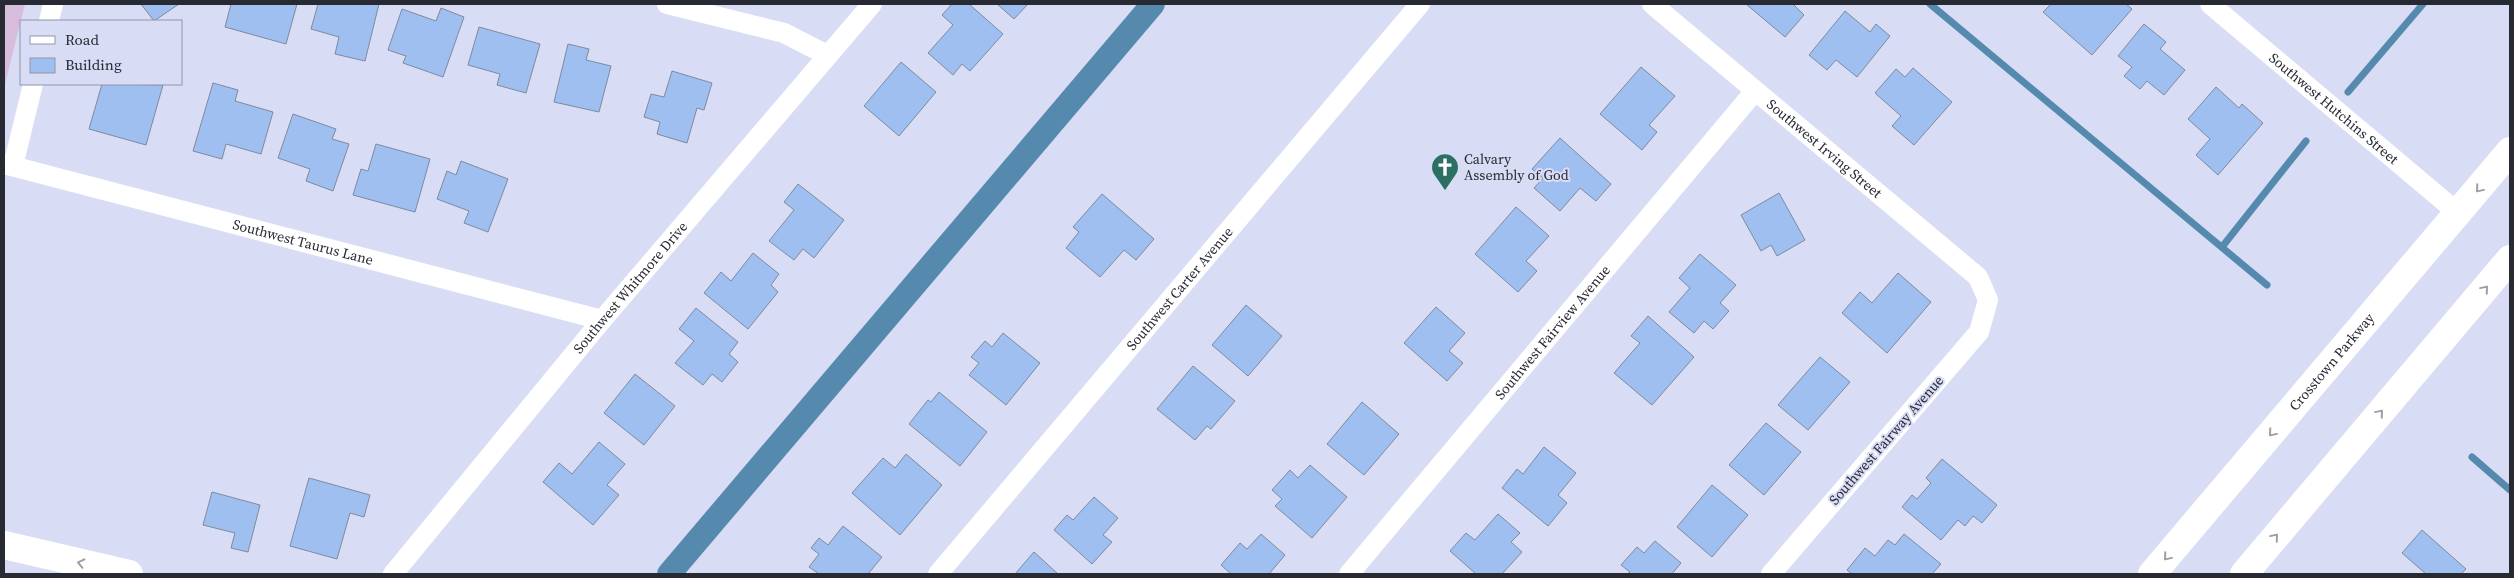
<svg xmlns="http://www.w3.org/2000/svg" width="2514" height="578" font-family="'Source Serif 4',serif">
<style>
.green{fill:#d7bcdc}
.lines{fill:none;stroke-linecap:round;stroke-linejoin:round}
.stream{stroke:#5589ad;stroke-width:7}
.canal{stroke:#5589ad;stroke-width:24}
.building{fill:#a0bff1;stroke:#7d8a9f}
.minor{stroke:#fff;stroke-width:20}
.secondary{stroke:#fff;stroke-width:28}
.oneway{stroke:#9e9fa3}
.labels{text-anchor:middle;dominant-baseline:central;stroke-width:4;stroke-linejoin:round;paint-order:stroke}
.street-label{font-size:14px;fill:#282a33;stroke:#d9dcf5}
.poi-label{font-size:14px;fill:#282a33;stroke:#d9dcf5;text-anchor:start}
</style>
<rect width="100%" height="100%" fill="#d9dcf5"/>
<!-- green -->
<path class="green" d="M4,4H25L4,88Z"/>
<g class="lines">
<!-- stream -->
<g class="stream">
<path d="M1930,4L2267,285"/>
<path d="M2348,92L2423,4"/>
<path d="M2222,247L2306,141"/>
<path d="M2472,457L2510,490"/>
</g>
<!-- canal -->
<path class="canal" d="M669,574L1153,4"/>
</g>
<!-- building -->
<g class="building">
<path d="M141,4H179L154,21Z"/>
<path d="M231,4H297L286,44L225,27Z"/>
<path d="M318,4H379L365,61L335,54L339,37L311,29Z"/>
<path d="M952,4H969L1003,34L970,71L962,64L953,75L928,53L953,25L942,15Z"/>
<path d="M997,4H1028L1014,19Z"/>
<path d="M1746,4H1795L1794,5L1804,15L1785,37Z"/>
<path d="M2051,4H2126L2132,9L2092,55L2043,12Z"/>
<path d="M441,8L464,17L443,77L403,63L406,56L388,50L402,9L436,21Z"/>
<path d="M1845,11L1870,32L1876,24L1890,36L1857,77L1836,60L1827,70L1809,55Z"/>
<path d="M2144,24L2166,42L2160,49L2185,70L2164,95L2147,81L2140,89L2124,76L2132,67L2118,56Z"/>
<path d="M479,27L540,44L526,93L497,85L500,74L468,65Z"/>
<path d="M568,44L589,49L586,60L611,66L599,112L554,102Z"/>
<path d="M901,62L936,92L899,136L864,106Z"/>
<path d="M1641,67L1675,96L1649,125L1657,132L1642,150L1600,114Z"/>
<path d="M1913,68L1952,102L1914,145L1892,126L1901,116L1875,93L1896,69L1905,77Z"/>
<path d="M672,71L712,83L704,110L697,108L687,143L657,134L660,122L644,117L651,94L664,97Z"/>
<path d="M213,83L238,90L235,101L273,112L261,154L226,144L222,159L193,151Z"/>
<path d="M102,84L163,85L146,145L89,129Z"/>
<path d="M2216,87L2239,108L2242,104L2263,123L2218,175L2196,155L2210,139L2188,119Z"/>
<path d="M293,114L336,129L332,139L349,144L333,191L306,181L310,169L278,158Z"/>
<path d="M1560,138L1611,184L1596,201L1580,188L1560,211L1534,188L1543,178L1532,169Z"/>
<path d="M376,144L430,159L415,212L353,195L361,169L368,171Z"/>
<path d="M461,161L508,179L488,232L464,223L469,211L437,199L447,171L456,175Z"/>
<path d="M798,184L844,220L814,258L803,249L794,260L769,241L794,210L784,202Z"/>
<path d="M1779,193L1805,240L1777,256L1771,245L1761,251L1741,215Z"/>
<path d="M1102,194L1154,239L1136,260L1124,250L1100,277L1066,248L1079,232L1073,227Z"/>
<path d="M1516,207L1549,236L1526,261L1537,271L1518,292L1475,254Z"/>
<path d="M753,253L779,274L771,285L778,292L748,329L704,293L721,272L731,281Z"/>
<path d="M1700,254L1736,285L1720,303L1729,311L1713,329L1704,321L1694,333L1669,312L1690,288L1679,278Z"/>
<path d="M1898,273L1931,302L1887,353L1842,313L1860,292L1872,303Z"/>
<path d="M1246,305L1282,336L1248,376L1212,345Z"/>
<path d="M1436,307L1465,333L1449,351L1463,363L1447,381L1404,343Z"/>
<path d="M696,308L738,342L729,354L738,362L722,382L712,374L703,385L675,363L694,341L679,329Z"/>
<path d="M1648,316L1694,357L1652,405L1614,373L1640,343L1631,336Z"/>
<path d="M1003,333L1040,363L1006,405L969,375L979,363L971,357L985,341L992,347Z"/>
<path d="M1820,357L1850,382L1808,430L1778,405Z"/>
<path d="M1193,366L1235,401L1211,429L1207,426L1195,440L1157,409Z"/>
<path d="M635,374L675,406L644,445L604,413Z"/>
<path d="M939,392L987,432L960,466L909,424L928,400L931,402Z"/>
<path d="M1362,402L1399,434L1364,475L1327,444Z"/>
<path d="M1766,423L1801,452L1764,495L1729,465Z"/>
<path d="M599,442L625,464L607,485L619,495L593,525L543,482L559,463L572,474Z"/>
<path d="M1544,447L1576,473L1558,495L1567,503L1548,526L1502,488L1517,469L1523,474Z"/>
<path d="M906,454L942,485L900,535L852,493L883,458L895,468Z"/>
<path d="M1942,459L1997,505L1982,523L1973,516L1965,526L1958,520L1941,540L1902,507L1912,495L1917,499L1931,483L1926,478Z"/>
<path d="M1310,465L1347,497L1312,538L1275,506L1282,499L1272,490L1290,470L1298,478Z"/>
<path d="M309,478L370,495L364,517L350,513L337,559L290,546Z"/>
<path d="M1712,485L1748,515L1712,557L1677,527Z"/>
<path d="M212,492L260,505L248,552L231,548L235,533L203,525Z"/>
<path d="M1094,497L1118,518L1103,535L1112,542L1092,564L1054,530L1067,515L1073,520Z"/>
<path d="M1498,514L1520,533L1511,542L1522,552L1502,574H1476L1450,551L1466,533L1475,540Z"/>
<path d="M843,526L882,557L868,574H819L809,567L819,554L811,548L819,538L828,545Z"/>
<path d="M2422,530L2466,569L2461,574H2426L2402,553Z"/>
<path d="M1261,534L1285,555L1269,574H1231L1221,565L1240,543L1247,549Z"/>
<path d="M1904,534L1941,564L1932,574H1852L1847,570L1865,548L1875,556L1888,540L1895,545Z"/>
<path d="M1655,541L1681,563L1672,574H1627L1630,572L1621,565L1637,547L1644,553Z"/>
<path d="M1034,552L1058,574H1015Z"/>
</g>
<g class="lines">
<!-- minor -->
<g class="minor">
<path d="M667,4L784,33L827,55"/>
<path id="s1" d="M1652,4L1978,277L1988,300L1979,332L1771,574"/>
<path id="s2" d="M2210,4L2458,213"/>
<path d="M49,21L53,4"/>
<path id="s3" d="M4,164L602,320"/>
<path d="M13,166L33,84"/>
<path id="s4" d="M393,574L602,320L872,4"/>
<path id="s5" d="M938,574L1420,4"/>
<path id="s6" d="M1349,574L1755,91"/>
</g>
<!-- secondary -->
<g class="secondary">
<path d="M4,545L129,574"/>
<path id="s7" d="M2152,574L2510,151"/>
<path d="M2244,574L2510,259"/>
</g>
</g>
<!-- one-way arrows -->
<defs><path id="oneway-chevron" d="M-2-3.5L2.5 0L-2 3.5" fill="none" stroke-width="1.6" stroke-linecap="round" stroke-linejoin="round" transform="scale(1.25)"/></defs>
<g class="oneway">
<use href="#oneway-chevron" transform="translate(2479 189) rotate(130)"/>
<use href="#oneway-chevron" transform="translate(2485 289) rotate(-50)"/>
<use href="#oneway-chevron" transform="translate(2380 413) rotate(-50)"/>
<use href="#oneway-chevron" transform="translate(2272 433) rotate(130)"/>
<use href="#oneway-chevron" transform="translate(2275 537) rotate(-50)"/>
<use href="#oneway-chevron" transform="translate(2167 557) rotate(130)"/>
<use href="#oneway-chevron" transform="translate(81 563) rotate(-167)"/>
</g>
<!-- icons -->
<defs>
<g id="church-pin" transform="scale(1.4375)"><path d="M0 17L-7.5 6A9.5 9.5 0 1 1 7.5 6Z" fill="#2b7063" stroke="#d9dcf5"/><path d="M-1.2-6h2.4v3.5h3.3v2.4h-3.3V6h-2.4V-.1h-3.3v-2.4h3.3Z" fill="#fff"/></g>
</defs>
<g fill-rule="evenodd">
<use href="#church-pin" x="1445" y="167"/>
</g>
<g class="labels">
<!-- street labels -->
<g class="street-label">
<text stroke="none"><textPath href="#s2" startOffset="162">Southwest Hutchins Street</textPath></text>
<text stroke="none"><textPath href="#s1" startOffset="225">Southwest Irving Street</textPath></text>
<text stroke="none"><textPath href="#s3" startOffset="309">Southwest Taurus Lane</textPath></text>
<text stroke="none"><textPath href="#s4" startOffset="372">Southwest Whitmore Drive</textPath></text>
<text stroke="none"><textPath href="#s5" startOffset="374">Southwest Carter Avenue</textPath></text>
<text stroke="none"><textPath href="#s6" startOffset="316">Southwest Fairview Avenue</textPath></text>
<text stroke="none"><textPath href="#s7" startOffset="278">Crosstown Parkway</textPath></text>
<text transform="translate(1886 440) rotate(-49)">Southwest Fairway Avenue</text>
</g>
<!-- poi labels -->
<g class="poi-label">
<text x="1464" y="159">Calvary<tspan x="1464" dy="16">Assembly of God</tspan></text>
</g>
</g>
<!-- border -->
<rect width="2514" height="578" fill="none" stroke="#282a33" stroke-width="10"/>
<!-- legend -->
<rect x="20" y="20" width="162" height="65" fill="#d9dcf5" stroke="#9295a7"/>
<rect x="30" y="36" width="25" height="8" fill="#ffffff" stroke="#9295a7"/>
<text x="65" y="45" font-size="15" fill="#282a33">Road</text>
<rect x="30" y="58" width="25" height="15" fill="#a0bff1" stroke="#9295a7"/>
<text x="65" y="70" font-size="15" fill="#282a33">Building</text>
</svg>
